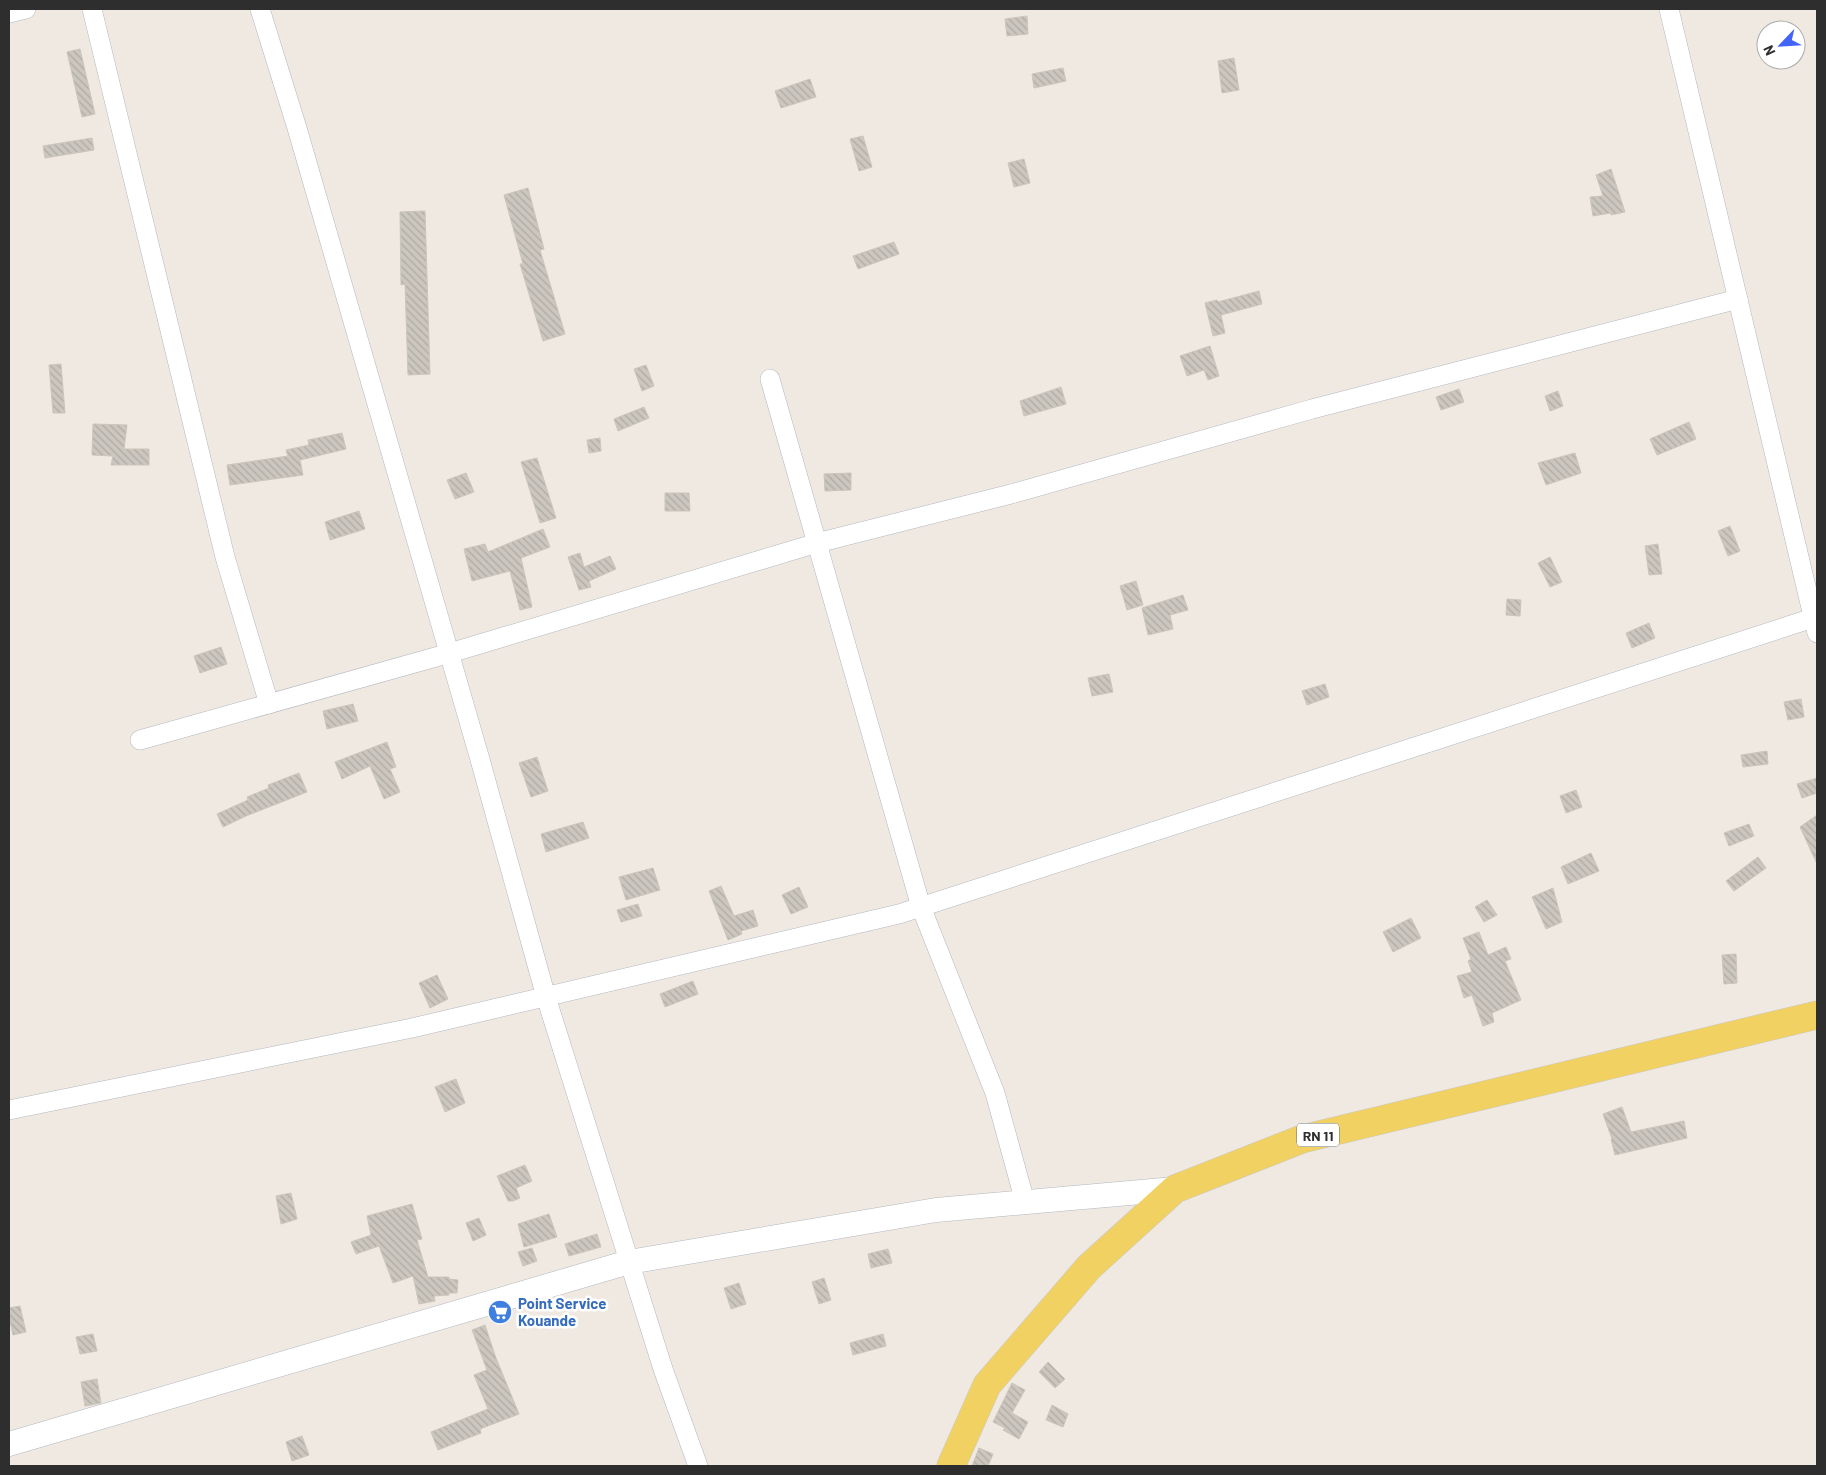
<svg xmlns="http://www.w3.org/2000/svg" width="1826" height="1475" font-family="Barlow,sans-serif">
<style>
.building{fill:url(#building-back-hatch);stroke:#cbc5ba}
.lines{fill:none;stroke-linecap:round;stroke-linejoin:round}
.minor-casing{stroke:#b4b7c1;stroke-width:20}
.tertiary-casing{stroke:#b4b7c1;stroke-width:25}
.primary-casing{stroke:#c9c9c9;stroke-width:29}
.minor{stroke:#fff;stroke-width:19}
.tertiary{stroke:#fff;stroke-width:24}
.primary{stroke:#f2d163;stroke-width:28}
.labels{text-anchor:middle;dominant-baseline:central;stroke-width:5;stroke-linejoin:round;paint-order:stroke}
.shield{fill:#fff;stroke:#6d6d6d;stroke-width:1}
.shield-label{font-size:14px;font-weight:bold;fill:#2e2e2e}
.shop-label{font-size:15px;font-weight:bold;fill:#366cbe;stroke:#fff;text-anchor:start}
</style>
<defs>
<pattern id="building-back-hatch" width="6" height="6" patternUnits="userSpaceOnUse" patternTransform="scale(1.25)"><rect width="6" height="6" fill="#cbc7bf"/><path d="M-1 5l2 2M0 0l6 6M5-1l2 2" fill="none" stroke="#afaba4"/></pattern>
</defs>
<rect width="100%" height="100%" fill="#efe9e1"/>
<!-- building -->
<g class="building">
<path d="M1027,16L1028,34L1007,36L1005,19Z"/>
<path d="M80,49L95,114L82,117L67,52Z"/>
<path d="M1234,58L1239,90L1222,93L1218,61Z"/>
<path d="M1063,68L1066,81L1034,88L1032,74Z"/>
<path d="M810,79L816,97L781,108L775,91Z"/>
<path d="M863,136L872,167L859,171L850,139Z"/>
<path d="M92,138L94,150L45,158L43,146Z"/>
<path d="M1024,159L1030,183L1014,187L1008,163Z"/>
<path d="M1611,169L1625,212L1611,215V213L1593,216L1590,197L1603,196L1596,175Z"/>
<path d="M528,188L544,249L540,250L565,334L543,341L520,264H523L504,195Z"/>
<path d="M425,211L430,374L408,375L405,284L401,285L400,212Z"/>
<path d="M894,242L899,254L858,269L853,256Z"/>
<path d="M1259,291L1262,304L1221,315L1225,333L1213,336L1205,303L1217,300L1218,302Z"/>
<path d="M1210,346L1219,376L1208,380L1204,370L1187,376L1180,356Z"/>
<path d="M61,364L65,413H53L49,365Z"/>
<path d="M646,365L654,386L642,391L634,369Z"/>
<path d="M1061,387L1066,404L1024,416L1020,401Z"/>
<path d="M1459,389L1464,402L1441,410L1436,397Z"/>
<path d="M1558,391L1563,406L1550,411L1545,396Z"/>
<path d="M644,407L649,418L618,431L614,419Z"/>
<path d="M1689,422L1696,439L1657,455L1650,439Z"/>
<path d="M93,424L127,425L124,449H149V465H111L113,456L92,455Z"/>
<path d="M342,433L346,449L300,460L303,475L230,485L227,465L288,456L286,450L309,445L308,440Z"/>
<path d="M600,438L601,451L589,453L587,440Z"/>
<path d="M1575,453L1581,473L1546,485L1538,463Z"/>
<path d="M537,458L556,518L540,523L521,462Z"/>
<path d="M466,473L474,492L455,499L447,480Z"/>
<path d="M851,473V490L825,491L824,474Z"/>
<path d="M665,493H689L690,511H665Z"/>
<path d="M359,511L365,529L330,540L325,522Z"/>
<path d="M1730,526L1740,551L1728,556L1718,531Z"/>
<path d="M543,529L550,547L521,558L532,607L520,610L510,571L472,581L464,549L485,544L488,552Z"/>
<path d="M1658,544L1662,574L1649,575L1645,546Z"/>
<path d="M580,553L584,567L610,556L616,569L589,581L591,587L579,590L568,557Z"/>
<path d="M1550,557L1562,582L1550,587L1538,563Z"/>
<path d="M1136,581L1143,605L1127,610L1120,586Z"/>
<path d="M1183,595L1188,610L1170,615L1173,629L1148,635L1142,608Z"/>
<path d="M1507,599L1521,600L1520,616L1506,615Z"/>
<path d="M1649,623L1655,638L1632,648L1626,633Z"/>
<path d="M221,647L227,664L200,673L194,656Z"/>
<path d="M1109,674L1113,692L1092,696L1088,678Z"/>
<path d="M1325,684L1329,697L1307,705L1302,691Z"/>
<path d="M1801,699L1804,717L1788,720L1784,702Z"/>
<path d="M353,704L358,721L327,729L323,711Z"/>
<path d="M387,742L396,767L390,769L400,792L384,799L370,766L342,779L335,762Z"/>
<path d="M1767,751L1768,764L1743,767L1741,755Z"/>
<path d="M537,757L548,791L531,797L519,763Z"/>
<path d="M299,773L307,792L246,816L223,827L217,814L248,800L247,797L269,788L268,785Z"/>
<path d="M1817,778V793L1802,798L1797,784Z"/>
<path d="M1576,790L1582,807L1566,813L1560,796Z"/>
<path d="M1817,815V864L1800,827Z"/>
<path d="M583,822L589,838L546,852L541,834Z"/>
<path d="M1749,824L1754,836L1729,846L1724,833Z"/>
<path d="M1591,853L1599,871L1568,884L1561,867Z"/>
<path d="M1758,857L1766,868L1734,891L1726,881Z"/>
<path d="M653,868L660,890L626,900L619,877Z"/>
<path d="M721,886L734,916L753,910L758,926L741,931L742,934L728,940L709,891Z"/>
<path d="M799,887L808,907L791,914L782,895Z"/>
<path d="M1553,888L1562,922L1546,929L1532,897Z"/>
<path d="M1487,900L1497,915L1484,922L1475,907Z"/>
<path d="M638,904L642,916L621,922L617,910Z"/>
<path d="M1411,918L1421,938L1393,952L1383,932Z"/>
<path d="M1479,932L1488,955L1506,947L1511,959L1505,961L1521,1000L1492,1013L1494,1022L1483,1026L1472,995L1464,998L1457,976L1472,972L1468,961L1471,959L1463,938Z"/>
<path d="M1736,954L1737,983L1724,984L1722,955Z"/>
<path d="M437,975L448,999L430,1008L419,983Z"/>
<path d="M693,981L698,994L665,1007L660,994Z"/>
<path d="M456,1079L465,1103L445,1112L435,1087Z"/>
<path d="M1622,1107L1631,1132L1684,1121L1687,1138L1615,1155L1611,1139H1612L1603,1114Z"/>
<path d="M525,1165L532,1181L516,1188L520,1198L513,1201H508L497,1176Z"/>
<path d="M291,1193L297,1219L281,1224L276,1196Z"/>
<path d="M412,1204L422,1239L417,1240L428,1277H449V1279L458,1280L457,1293H449V1295L434,1296L435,1301L419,1304L413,1276L393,1283L379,1246L356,1254L351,1242L371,1235L367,1216Z"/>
<path d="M549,1214L557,1237L524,1247L518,1224Z"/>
<path d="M479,1218L486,1235L473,1241L466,1223Z"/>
<path d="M597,1234L601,1247L569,1256L565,1244Z"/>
<path d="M532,1248L537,1261L523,1266L518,1252Z"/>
<path d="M888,1249L892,1263L871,1268L868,1254Z"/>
<path d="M824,1278L831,1300L819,1304L812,1282Z"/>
<path d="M739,1283L746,1304L731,1309L724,1288Z"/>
<path d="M20,1306L26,1332L13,1335L9,1317V1308Z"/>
<path d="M485,1325L496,1358L519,1414L480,1429L481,1433L438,1450L431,1432L488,1409L474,1375L487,1370L472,1330Z"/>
<path d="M93,1334L97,1351L80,1354L76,1337Z"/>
<path d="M883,1334L886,1346L853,1355L850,1343Z"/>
<path d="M1048,1362L1065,1379L1055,1388L1039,1372Z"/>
<path d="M97,1379L101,1403L85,1406L81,1382Z"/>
<path d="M1012,1383L1025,1390L1012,1413L1028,1422L1019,1439L1003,1430L1005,1428L993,1422Z"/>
<path d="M1052,1405L1068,1414L1063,1427L1046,1420Z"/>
<path d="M302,1436L309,1455L292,1461L286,1442Z"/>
<path d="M979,1448L993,1454L988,1466H972Z"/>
</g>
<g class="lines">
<!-- minor casing -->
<g class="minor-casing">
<g id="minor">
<path d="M92,9L225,557L269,704"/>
<path d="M260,9L297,128L479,756L546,997L663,1369L698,1466"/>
<path d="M1669,9L1817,633"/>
<path d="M9,13L26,9"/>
<path d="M770,379L921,907L995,1093L1025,1202"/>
<path d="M140,740L450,653L817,543L1011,494L1312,409L1738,299"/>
<path d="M9,1110L412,1028L899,914L1813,618"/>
</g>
</g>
<!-- tertiary casing -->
<g class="tertiary-casing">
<path id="tertiary" d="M9,1444L629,1262L936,1210L1175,1189"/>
</g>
<!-- primary casing -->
<g class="primary-casing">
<path id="primary" d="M951,1466L987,1385L1089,1267L1175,1189L1302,1139L1817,1015"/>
</g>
<!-- minor -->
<use href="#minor" class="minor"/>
<!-- tertiary -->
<use href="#tertiary" class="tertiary"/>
<!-- primary -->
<use href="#primary" class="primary"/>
</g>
<!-- icons -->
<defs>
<g id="supermarket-disc" transform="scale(1.25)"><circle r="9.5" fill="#3f7fe0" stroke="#fff"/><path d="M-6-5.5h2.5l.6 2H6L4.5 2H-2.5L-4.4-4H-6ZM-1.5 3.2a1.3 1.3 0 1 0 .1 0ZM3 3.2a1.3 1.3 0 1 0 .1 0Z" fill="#fff"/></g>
</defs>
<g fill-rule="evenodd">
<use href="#supermarket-disc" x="500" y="1312"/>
</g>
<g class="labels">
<!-- shield labels -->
<rect class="shield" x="1297" y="1123.5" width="42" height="23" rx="4"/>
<g class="shield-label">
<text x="1318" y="1135">RN 11</text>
</g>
<!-- shop labels -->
<g class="shop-label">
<text x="518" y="1303">Point Service<tspan x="518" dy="17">Kouande</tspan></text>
</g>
</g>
<!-- border -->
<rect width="1826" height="1475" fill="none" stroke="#2e2e2e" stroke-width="20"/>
<!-- north arrow -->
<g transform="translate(1781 45) rotate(245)"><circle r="24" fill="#ffffff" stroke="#ababab"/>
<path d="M0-4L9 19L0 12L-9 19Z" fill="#4264fb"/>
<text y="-8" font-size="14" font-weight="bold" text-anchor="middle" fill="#2e2e2e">N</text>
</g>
</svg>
